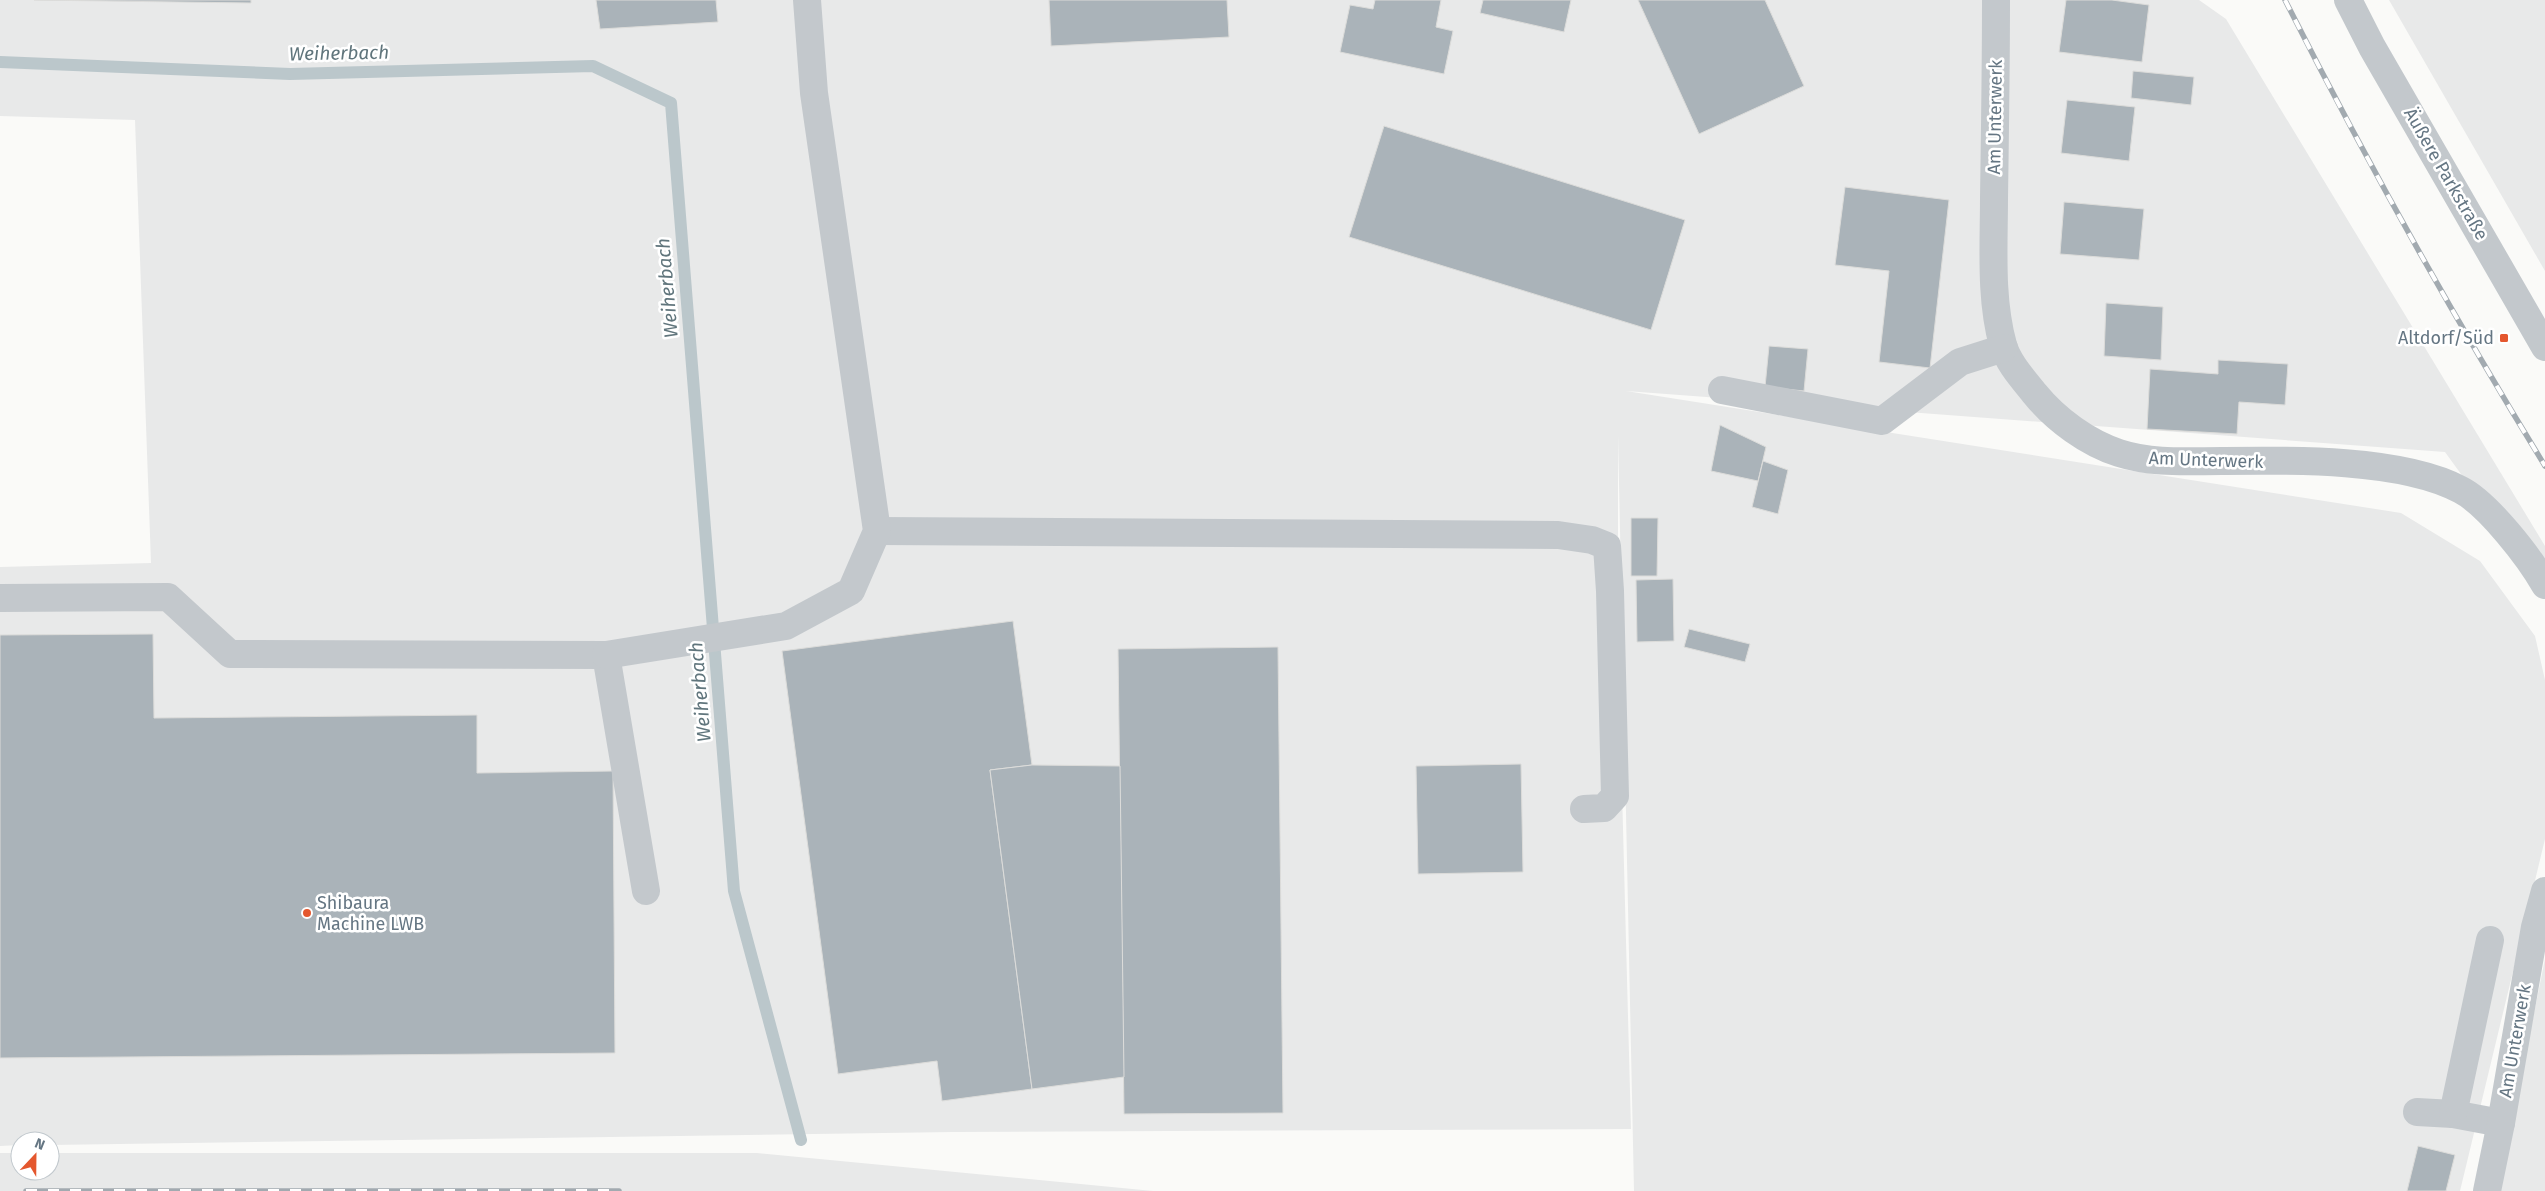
<svg xmlns="http://www.w3.org/2000/svg" width="2545" height="1191" font-family="'Fira Sans',sans-serif">
<style>
.built{fill:#e8e9e9}
.lines{fill:none;stroke-linecap:round;stroke-linejoin:round}
.stream{stroke:#bbc7cb;stroke-width:12}
.building{fill:#aab3b9;stroke:#dcdcda}
.minor{stroke:#c3c8cc;stroke-width:28}
.rail-casing{stroke:#a2aab0;stroke-width:5.5}
.rail{stroke:#fff;stroke-width:4;stroke-dasharray:11;stroke-linecap:butt}
.poi-dot{fill:#e4572e;stroke:#fff;stroke-width:2}
.labels{text-anchor:middle;dominant-baseline:central;stroke-width:5;stroke-linejoin:round;paint-order:stroke}
.street-label{font-size:18px;fill:#657683;stroke:#fff}
.poi-label{font-size:18px;fill:#657683;stroke:#fff;text-anchor:end}
.water-label{font-size:19px;font-style:italic;fill:#60757c;stroke:#fff}
</style>
<rect width="100%" height="100%" fill="#fafaf8"/>
<!-- built -->
<g class="built">
<path d="M0,0H2199L2226,19L2545,546V590L2445,452L1626,391L2401,513L2480,561L2535,636L2545,680V839L2460,1191H1634L1618,435V640L1631,1129L953,1132L50,1145V1141H20V1145L0,1146V567L151,563L135,120L0,116Z"/>
<path d="M2389,0H2545V271Z"/>
<path d="M2545,959V1191H2498Z"/>
<path d="M0,1153H20V1171H50V1153H757L1153,1191H0Z"/>
</g>
<g class="lines">
<!-- stream -->
<path class="stream" d="M0,62L290,74L593,66L671,103L734,891L801,1140"/>
</g>
<!-- building -->
<g class="building">
<path d="M34,0H251V3Z"/>
<path d="M596,0H716L718,22L600,29Z"/>
<path d="M1049,0H1227L1229,37L1051,46Z"/>
<path d="M1375,0H1441L1436,27L1453,31L1444,74L1340,52L1350,5L1373,9Z"/>
<path d="M1483,0H1571L1564,32L1480,13Z"/>
<path d="M1638,0H1765L1804,86L1699,134Z"/>
<path d="M2066,0H2112L2149,5L2142,62L2059,52Z"/>
<path d="M2133,71L2194,77L2191,105L2131,98Z"/>
<path d="M2067,100L2135,107L2129,161L2061,153Z"/>
<path d="M1384,126L1685,220L1651,330L1349,237Z"/>
<path d="M1845,187L1949,200L1930,368L1879,362L1889,271L1835,265Z"/>
<path d="M2064,202L2144,209L2139,260L2060,254Z"/>
<path d="M2106,303L2163,307L2161,360L2104,356Z"/>
<path d="M1769,346L1808,349L1804,391L1765,387Z"/>
<path d="M2218,360L2288,364L2285,405L2239,402L2237,434L2147,429L2150,369L2218,374Z"/>
<path d="M1720,425L1766,447L1758,481L1711,471Z"/>
<path d="M1763,461L1788,470L1778,514L1752,507Z"/>
<path d="M1631,518H1658L1657,576H1631Z"/>
<path d="M1673,579L1674,641L1637,642L1636,580Z"/>
<path d="M1013,621L1032,765L990,770L1032,1089L942,1101L937,1061L838,1074L782,651Z"/>
<path d="M1689,629L1750,644L1745,662L1684,647Z"/>
<path d="M153,634L154,718L477,715V773L613,771L615,1053L0,1058V635Z"/>
<path d="M1278,647L1283,1113L1124,1114L1118,649Z"/>
<path d="M1521,764L1523,872L1418,874L1416,766Z"/>
<path d="M1032,765L1120,766L1124,1077L1032,1089L990,770Z"/>
<path d="M2418,1146L2455,1155L2446,1191H2407Z"/>
</g>
<g class="lines">
<!-- minor -->
<g class="minor">
<path d="M1996,0C1996,66 1995,132 1994,198C1994,246 1990,298 2003,345C2008,363 2024,380 2035,394C2056,420 2088,443 2119,453C2153,464 2188,461 2222,461C2289,460 2402,458 2461,490C2488,504 2530,558 2545,585"/>
<path d="M2348,0L2372,47L2545,347"/>
<path d="M1722,390L1882,421L1960,362L2004,348"/>
<path d="M877,531L1558,535L1592,540L1607,546L1610,591L1615,796L1604,808L1584,809"/>
<path d="M0,598L168,597L230,654L606,655L646,891"/>
<path d="M606,655L786,626L851,591L877,531L814,93L807,0"/>
<path d="M2417,1112L2453,1114L2501,1123"/>
<path d="M2453,1114L2490,940"/>
<path d="M2487,1191L2501,1123L2535,927L2545,891"/>
</g>
<!-- rail casing -->
<g class="rail-casing">
<g id="rail">
<path d="M2285,0C2365,159 2452,314 2545,466"/>
<path d="M26,1191H619"/>
</g>
</g>
<!-- rail -->
<use href="#rail" class="rail"/>
</g>
<!-- markers -->
<g class="poi-dot">
<rect x="2499" y="333" width="10" height="10" rx="2.5"/>
<circle cx="307" cy="913" r="5"/>
</g>
<g class="labels">
<!-- street labels -->
<g class="street-label">
<text transform="translate(1995 117) rotate(-89)">Am Unterwerk</text>
<text transform="translate(2446 174) rotate(60)">Äußere Parkstraße</text>
<text transform="translate(2206 460) rotate(2)">Am Unterwerk</text>
<text transform="translate(2515 1041) rotate(-80)">Am Unterwerk</text>
</g>
<!-- poi labels -->
<g class="poi-label">
<text x="2494" y="338">Altdorf/Süd</text>
<text x="317" y="903" text-anchor="start">Shibaura<tspan x="317" dy="21">Machine LWB</tspan></text>
</g>
<!-- water labels -->
<g class="water-label">
<text transform="translate(339 53) rotate(-1)">Weiherbach</text>
<text transform="translate(667 288) rotate(-95)">Weiherbach</text>
<text transform="translate(700 692) rotate(-95)">Weiherbach</text>
</g>
</g>
<!-- north arrow -->
<g transform="translate(35 1156) rotate(22)"><circle r="24" fill="#ffffff" stroke="#c1c8cd"/>
<path d="M0-4L9 19L0 12L-9 19Z" fill="#e4572e"/>
<text y="-8" font-size="14" font-weight="bold" text-anchor="middle" fill="#657683">N</text>
</g>
</svg>
